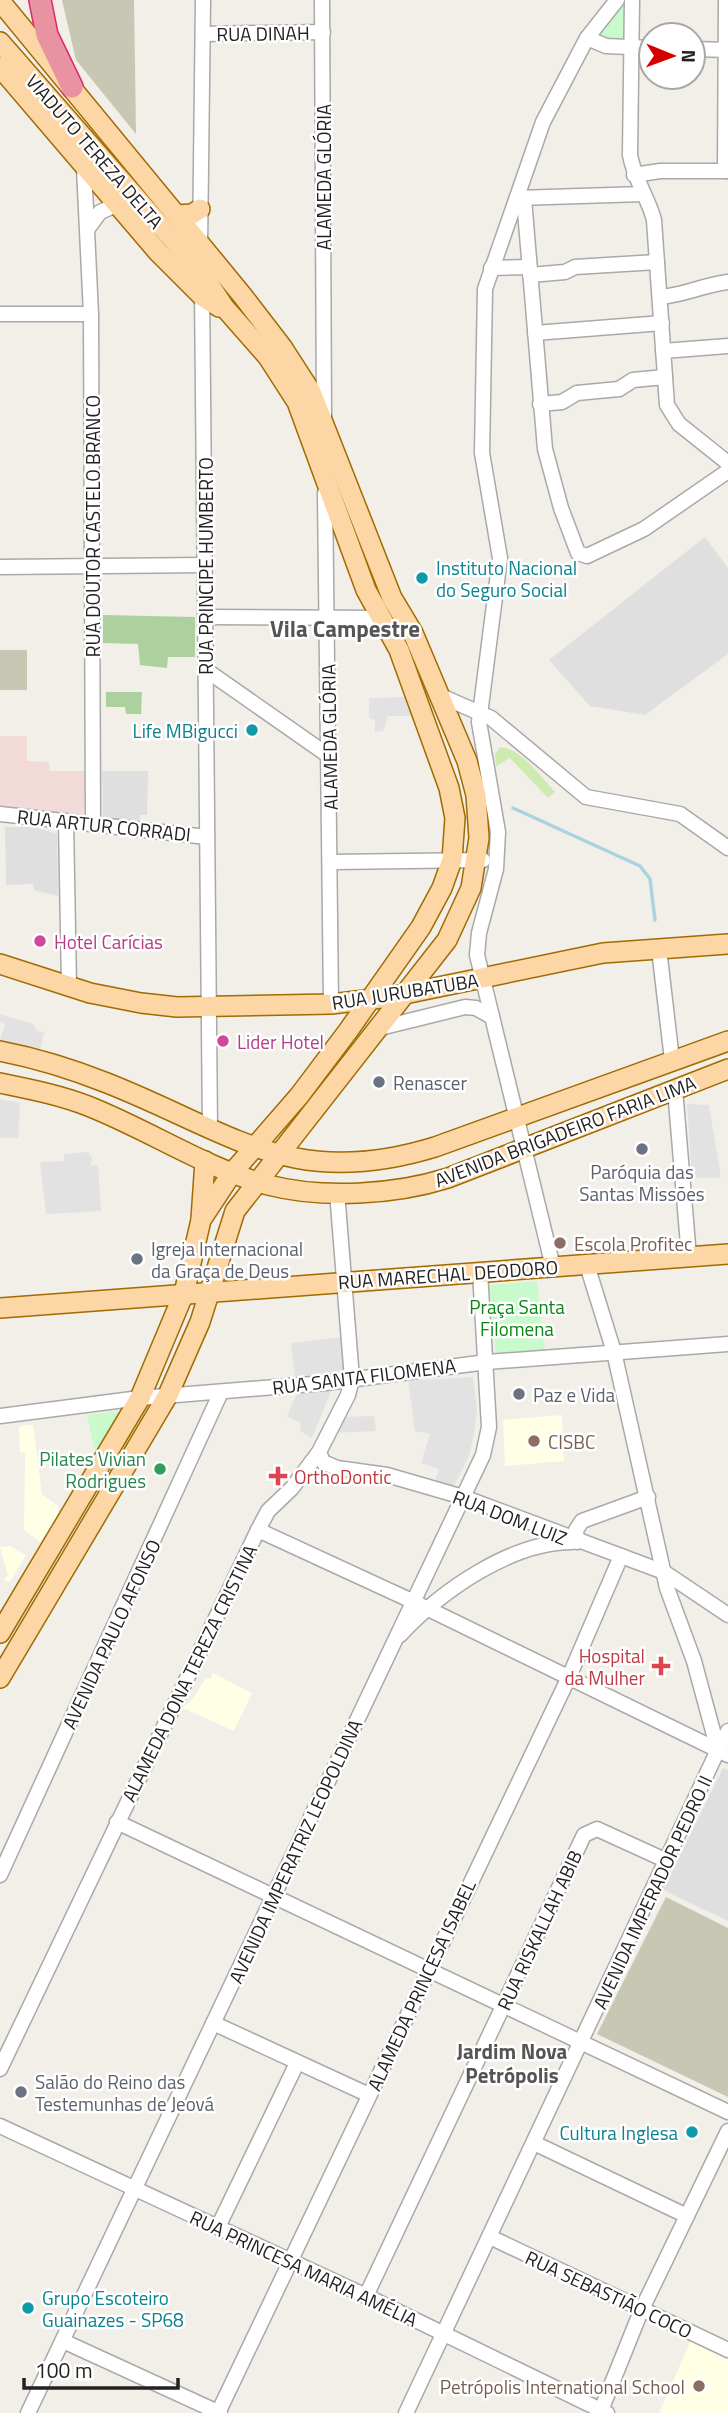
<svg xmlns="http://www.w3.org/2000/svg" width="728" height="2413" font-family="'Titillium Web',sans-serif">
<style>
.residential{fill:#e0dfdf}
.commercial{fill:#f2dad9}
.education{fill:#ffffe5}
.construction{fill:#c7c7b4}
.grass{fill:#cdebb0}
.forest{fill:#add19e}
.park{fill:#c8facc}
.parking{fill:#e2e2e2}
.lines{fill:none;stroke-linecap:round;stroke-linejoin:round}
.stream{stroke:#aad3df;stroke-width:3.5}
.minor-casing{stroke:#a9a9a9;stroke-width:17}
.major-casing{stroke:#a06b00;stroke-width:22}
.highway-casing{stroke:#dc2a67;stroke-width:24}
.minor{stroke:#fff;stroke-width:14}
.major{stroke:#fcd6a4;stroke-width:19}
.highway{stroke:#e892a2;stroke-width:21}
.culture-dot{fill:#0f9aa8;stroke:#fff;stroke-width:2.5}
.hotel-dot{fill:#d1479c;stroke:#fff;stroke-width:2.5}
.worship-dot{fill:#6b7280;stroke:#fff;stroke-width:2.5}
.education-dot{fill:#8d6e63;stroke:#fff;stroke-width:2.5}
.leisure-dot{fill:#2e9e5b;stroke:#fff;stroke-width:2.5}
.health-dot{fill:#e0444e;stroke:#fff;stroke-width:2.5}
.labels{text-anchor:middle;dominant-baseline:central;stroke-width:5;stroke-linejoin:round;paint-order:stroke}
.street-label{font-size:19px;fill:#222;stroke:#fff}
.culture-label{font-size:19px;fill:#0d838f;stroke:#fff;text-anchor:start}
.hotel-label{font-size:19px;fill:#b23c85;stroke:#fff;text-anchor:start}
.worship-label{font-size:19px;fill:#5b616d;stroke:#fff;text-anchor:start}
.education-label{font-size:19px;fill:#785e54;stroke:#fff;text-anchor:start}
.park-label{font-size:19px;fill:#0c8416;stroke:#fff}
.leisure-label{font-size:19px;fill:#27864d;stroke:#fff;text-anchor:end}
.health-label{font-size:19px;fill:#be3a42;stroke:#fff;text-anchor:start}
.neighbourhood-label{font-size:21px;font-weight:bold;fill:#555;stroke:#fff}
.quarter-label{font-size:23px;font-weight:bold;fill:#555;stroke:#fff}
</style>
<rect width="100%" height="100%" fill="#f2efe9"/>
<!-- residential -->
<g class="residential">
<path d="M705,537L728,568V654L645,715L590,706L549,660Z"/>
<path d="M102,771H148L147,815H140V824L110,823L103,818Z"/>
<path d="M5,827H34L57,834L58,896L34,890L33,884L6,885Z"/>
<path d="M723,1768L728,1770V1921L663,1890Z"/>
</g>
<!-- commercial -->
<path class="commercial" d="M0,736H27V761L49,762L50,771H86L83,817L0,809Z"/>
<!-- education -->
<g class="education">
<path d="M562,1415L564,1461L505,1466L503,1420Z"/>
<path d="M22,1425H33L42,1494L58,1506V1517L40,1542L24,1530L25,1453L20,1452L19,1428Z"/>
<path d="M10,1546L26,1555L10,1582L3,1580L8,1575L0,1547Z"/>
<path d="M213,1673L252,1693L234,1731L183,1708L194,1697L206,1678L210,1679Z"/>
<path d="M691,2340L728,2359V2413H659Z"/>
</g>
<!-- construction -->
<g class="construction">
<path d="M62,0H134L136,134L76,60Z"/>
<rect x="0" y="650" width="27" height="40"/>
<path d="M666,1897L728,1928V2097L597,2034Z"/>
</g>
<!-- grass -->
<path class="grass" d="M500,747C521,748 542,778 555,792L548,798L510,758L496,766L495,754Z"/>
<!-- forest -->
<g class="forest">
<path d="M103,615L195,617V657H168L167,668L140,665L138,644L103,643Z"/>
<path d="M106,692H142L141,714H126L125,707H106Z"/>
</g>
<!-- park -->
<g class="park">
<path d="M620,4L625,7L624,42L594,38Z"/>
<path d="M537,1281L545,1350L496,1355L489,1285Z"/>
<path d="M118,1411L112,1430L96,1456L87,1415Z"/>
</g>
<!-- parking -->
<g class="parking">
<path d="M405,697L412,716H388L383,731L375,732V720L369,718V698Z"/>
<path d="M0,1014L33,1024L37,1031L44,1032L40,1050L0,1040L5,1024L0,1022Z"/>
<path d="M0,1099L20,1103L18,1138H0Z"/>
<path d="M687,1104L709,1105L721,1178H692Z"/>
<path d="M88,1152L92,1159L90,1166L98,1165L101,1211L46,1214L40,1162L64,1161V1154Z"/>
<path d="M343,1337L347,1373L295,1378L291,1343Z"/>
<path d="M473,1377L477,1410L474,1434L469,1456L453,1488L435,1482L439,1469L421,1463L430,1434L415,1431L408,1381Z"/>
<path d="M332,1389L312,1438L300,1431L301,1423L287,1416L298,1391Z"/>
<path d="M374,1416L376,1431L333,1433L340,1417Z"/>
</g>
<g class="lines">
<!-- stream -->
<path class="stream" d="M513,808L640,866L650,879L655,920"/>
<!-- minor casing -->
<g class="minor-casing">
<g id="minor">
<path d="M322,0L324,419"/>
<path d="M632,0L630,155C634,179 648,197 654,220L667,405L679,424L728,463"/>
<path d="M203,34L323,32"/>
<path d="M587,38L606,46L651,48"/>
<path d="M693,49L728,50"/>
<path d="M84,168L91,314L93,825"/>
<path d="M725,171L726,0"/>
<path d="M634,175L660,171H728"/>
<path d="M517,198L643,194"/>
<path d="M524,199L545,449L561,508L578,553L587,556L644,529L728,471"/>
<path d="M89,227L100,212L116,205"/>
<path d="M200,247L203,0"/>
<path d="M491,268L529,267"/>
<path d="M530,275L565,272L575,267L657,262"/>
<path d="M202,288L210,1131"/>
<path d="M660,297C685,295 703,285 728,282"/>
<path d="M0,314H91"/>
<path d="M535,333L662,323"/>
<path d="M663,351L728,346"/>
<path d="M540,404L562,402L577,393L619,389L633,380L665,377"/>
<path d="M325,493L331,1004"/>
<path d="M0,567L206,565"/>
<path d="M205,617L381,618"/>
<path d="M206,670L329,756"/>
<path d="M441,696L491,718L586,797L680,814L728,848"/>
<path d="M0,814L207,837"/>
<path d="M66,821L69,987"/>
<path d="M331,862L483,860"/>
<path d="M659,949L672,1060"/>
<path d="M380,1028L465,1007L476,1008L492,1017"/>
<path d="M675,1089L689,1257"/>
<path d="M553,1267L477,955L479,933L496,869L498,832L479,722L500,558L482,453L485,289L543,122L587,38L617,0"/>
<path d="M0,1416L140,1398L325,1383L487,1362L728,1344"/>
<path d="M319,1452L323,1462L337,1468L387,1475L463,1497L664,1572L728,1615"/>
<path d="M258,1530L412,1601L728,1755"/>
<path d="M577,1542L576,1530L582,1521L648,1497"/>
<path d="M400,1635C441,1591 511,1542 572,1542"/>
<path d="M718,1750L728,1731"/>
<path d="M117,1822L728,2112"/>
<path d="M0,1875L221,1392"/>
<path d="M213,2023L369,2095"/>
<path d="M0,2069L258,1530L268,1511L292,1488L319,1452L348,1395L352,1379L337,1192"/>
<path d="M0,2126L366,2296L607,2413"/>
<path d="M534,2143L687,2216"/>
<path d="M218,2227L297,2063"/>
<path d="M490,2237L728,2350"/>
<path d="M366,2296L584,1835L597,1829L665,1860"/>
<path d="M63,2341L220,2413"/>
<path d="M28,2413L483,1455L489,1427L480,1272"/>
<path d="M218,2413L569,1677L621,1556"/>
<path d="M406,2413L718,1750L694,1661L667,1588L614,1352L587,1265"/>
<path d="M600,2413L641,2311L728,2131"/>
</g>
</g>
<!-- major casing -->
<g class="major-casing">
<g id="major">
<path d="M0,1L242,295L282,347L311,392L392,598L413,633L467,761L476,795L479,838L471,888L447,940L235,1211L200,1322L168,1395L0,1678"/>
<path d="M0,42L201,272L224,307L268,357L297,402L366,590L399,650L449,788L455,818L452,860L442,888L421,927L348,1031L299,1096L232,1173L201,1220L184,1293L140,1398L0,1633"/>
<path d="M0,67L158,252L202,296L219,307"/>
<path d="M177,215L192,214L200,209"/>
<path d="M0,964L90,993L141,1003L177,1007L331,1004L390,997L603,953L728,944"/>
<path d="M0,1051C36,1058 72,1069 107,1083C231,1132 292,1191 435,1147L728,1041"/>
<path d="M0,1083C29,1089 60,1095 88,1106C149,1130 205,1168 268,1185C323,1199 394,1195 448,1178L728,1069"/>
<path d="M201,1219L205,1161"/>
<path d="M0,1308L728,1254"/>
</g>
</g>
<!-- highway casing -->
<g class="highway-casing">
<path id="highway" d="M40,0L47,35L72,87"/>
</g>
<!-- minor -->
<use href="#minor" class="minor"/>
<!-- major -->
<use href="#major" class="major"/>
<!-- highway -->
<use href="#highway" class="highway"/>
</g>
<!-- markers -->
<g class="culture-dot">
<circle cx="422" cy="578" r="7"/>
<circle cx="252" cy="730" r="7"/>
<circle cx="692" cy="2132" r="7"/>
<circle cx="28" cy="2308" r="7"/>
</g>
<g class="hotel-dot">
<circle cx="40" cy="941" r="7"/>
<circle cx="223" cy="1041" r="7"/>
</g>
<g class="worship-dot">
<circle cx="379" cy="1082" r="7"/>
<circle cx="642" cy="1149" r="7"/>
<circle cx="137" cy="1259" r="7"/>
<circle cx="519" cy="1394" r="7"/>
<circle cx="21" cy="2092" r="7"/>
</g>
<g class="education-dot">
<circle cx="560" cy="1243" r="7"/>
<circle cx="534" cy="1441" r="7"/>
<circle cx="699" cy="2386" r="7"/>
</g>
<circle class="leisure-dot" cx="160" cy="1469" r="7"/>
<g class="health-dot">
<path d="M274.5 1465.5h7v7h7v7h-7v7h-7v-7h-7v-7h7z"/>
<path d="M657.5 1655.5h7v7h7v7h-7v7h-7v-7h-7v-7h7z"/>
</g>
<g class="labels">
<!-- street labels -->
<g class="street-label">
<text transform="translate(263 33) rotate(-1)">RUA DINAH</text>
<text transform="translate(95 151) rotate(49)">VIADUTO TEREZA DELTA</text>
<text transform="translate(323 177) rotate(-90)">ALAMEDA GLÓRIA</text>
<text transform="translate(92 526) rotate(-90)">RUA DOUTOR CASTELO BRANCO</text>
<text transform="translate(205 566) rotate(-90)">RUA PRINCIPE HUMBERTO</text>
<text transform="translate(329 737) rotate(-91)">ALAMEDA GLÓRIA</text>
<text transform="translate(104 825) rotate(6)">RUA ARTUR CORRADI</text>
<text transform="translate(405 991) rotate(-9)">RUA JURUBATUBA</text>
<text transform="translate(565 1131) rotate(-21)">AVENIDA BRIGADEIRO FARIA LIMA</text>
<text transform="translate(448 1274) rotate(-4)">RUA MARECHAL DEODORO</text>
<text transform="translate(364 1376) rotate(-7)">RUA SANTA FILOMENA</text>
<text transform="translate(510 1517) rotate(21)">RUA DOM LUIZ</text>
<text transform="translate(111 1634) rotate(-65)">AVENIDA PAULO AFONSO</text>
<text transform="translate(189 1673) rotate(-64)">ALAMEDA DONA TEREZA CRISTINA</text>
<text transform="translate(295 1851) rotate(-65)">AVENIDA IMPERATRIZ LEOPOLDINA</text>
<text transform="translate(652 1892) rotate(-65)">AVENIDA IMPERADOR PEDRO II</text>
<text transform="translate(539 1930) rotate(-65)">RUA RISKALLAH ABIB</text>
<text transform="translate(421 1985) rotate(-65)">ALAMEDA PRINCESA ISABEL</text>
<text transform="translate(304 2268) rotate(25)">RUA PRINCESA MARIA AMÉLIA</text>
<text transform="translate(609 2294) rotate(25)">RUA SEBASTIÃO COCO</text>
</g>
<!-- culture labels -->
<g class="culture-label">
<text x="436" y="567">Instituto Nacional<tspan x="436" dy="22">do Seguro Social</tspan></text>
<text x="238" y="730" text-anchor="end">Life MBigucci</text>
<text x="678" y="2132" text-anchor="end">Cultura Inglesa</text>
<text x="42" y="2297">Grupo Escoteiro<tspan x="42" dy="22">Guainazes - SP68</tspan></text>
</g>
<!-- hotel labels -->
<g class="hotel-label">
<text x="54" y="941">Hotel Carícias</text>
<text x="237" y="1041">Lider Hotel</text>
</g>
<!-- worship labels -->
<g class="worship-label">
<text x="393" y="1082">Renascer</text>
<text x="642" y="1171" text-anchor="middle">Paróquia das<tspan x="642" dy="22">Santas Missões</tspan></text>
<text x="151" y="1248">Igreja Internacional<tspan x="151" dy="22">da Graça de Deus</tspan></text>
<text x="533" y="1394">Paz e Vida</text>
<text x="35" y="2081">Salão do Reino das<tspan x="35" dy="22">Testemunhas de Jeová</tspan></text>
</g>
<!-- education labels -->
<g class="education-label">
<text x="574" y="1243">Escola Profitec</text>
<text x="548" y="1441">CISBC</text>
<text x="685" y="2386" text-anchor="end">Petrópolis International School</text>
</g>
<!-- park labels -->
<g class="park-label">
<text x="517" y="1306">Praça Santa<tspan x="517" dy="22">Filomena</tspan></text>
</g>
<!-- leisure labels -->
<g class="leisure-label">
<text x="146" y="1458">Pilates Vivian<tspan x="146" dy="22">Rodrigues</tspan></text>
</g>
<!-- health labels -->
<g class="health-label">
<text x="294" y="1476">OrthoDontic</text>
<text x="645" y="1655" text-anchor="end">Hospital<tspan x="645" dy="22">da Mulher</tspan></text>
</g>
<!-- neighbourhood labels -->
<g class="neighbourhood-label">
<text x="512" y="2051">Jardim Nova<tspan x="512" dy="24">Petrópolis</tspan></text>
</g>
<!-- quarter labels -->
<g class="quarter-label">
<text x="345" y="628">Vila Campestre</text>
</g>
</g>
<!-- north arrow -->
<g transform="translate(672 56) rotate(91)"><circle r="33" fill="#ffffff" stroke="#a7a7a7" stroke-width="2"/>
<path d="M0-5L12 26L0 18L-12 26Z" fill="#d40000"/>
<text y="-10" font-size="19" font-weight="bold" text-anchor="middle" fill="#222222">N</text>
</g>
<!-- scale -->
<path d="M24 2378v10h154v-10" fill="none" stroke="#222222" stroke-width="3.5"/>
<text x="35" y="2378" font-size="21" fill="#222222" stroke="#ffffff" stroke-width="5" paint-order="stroke">100 m</text>
</svg>
